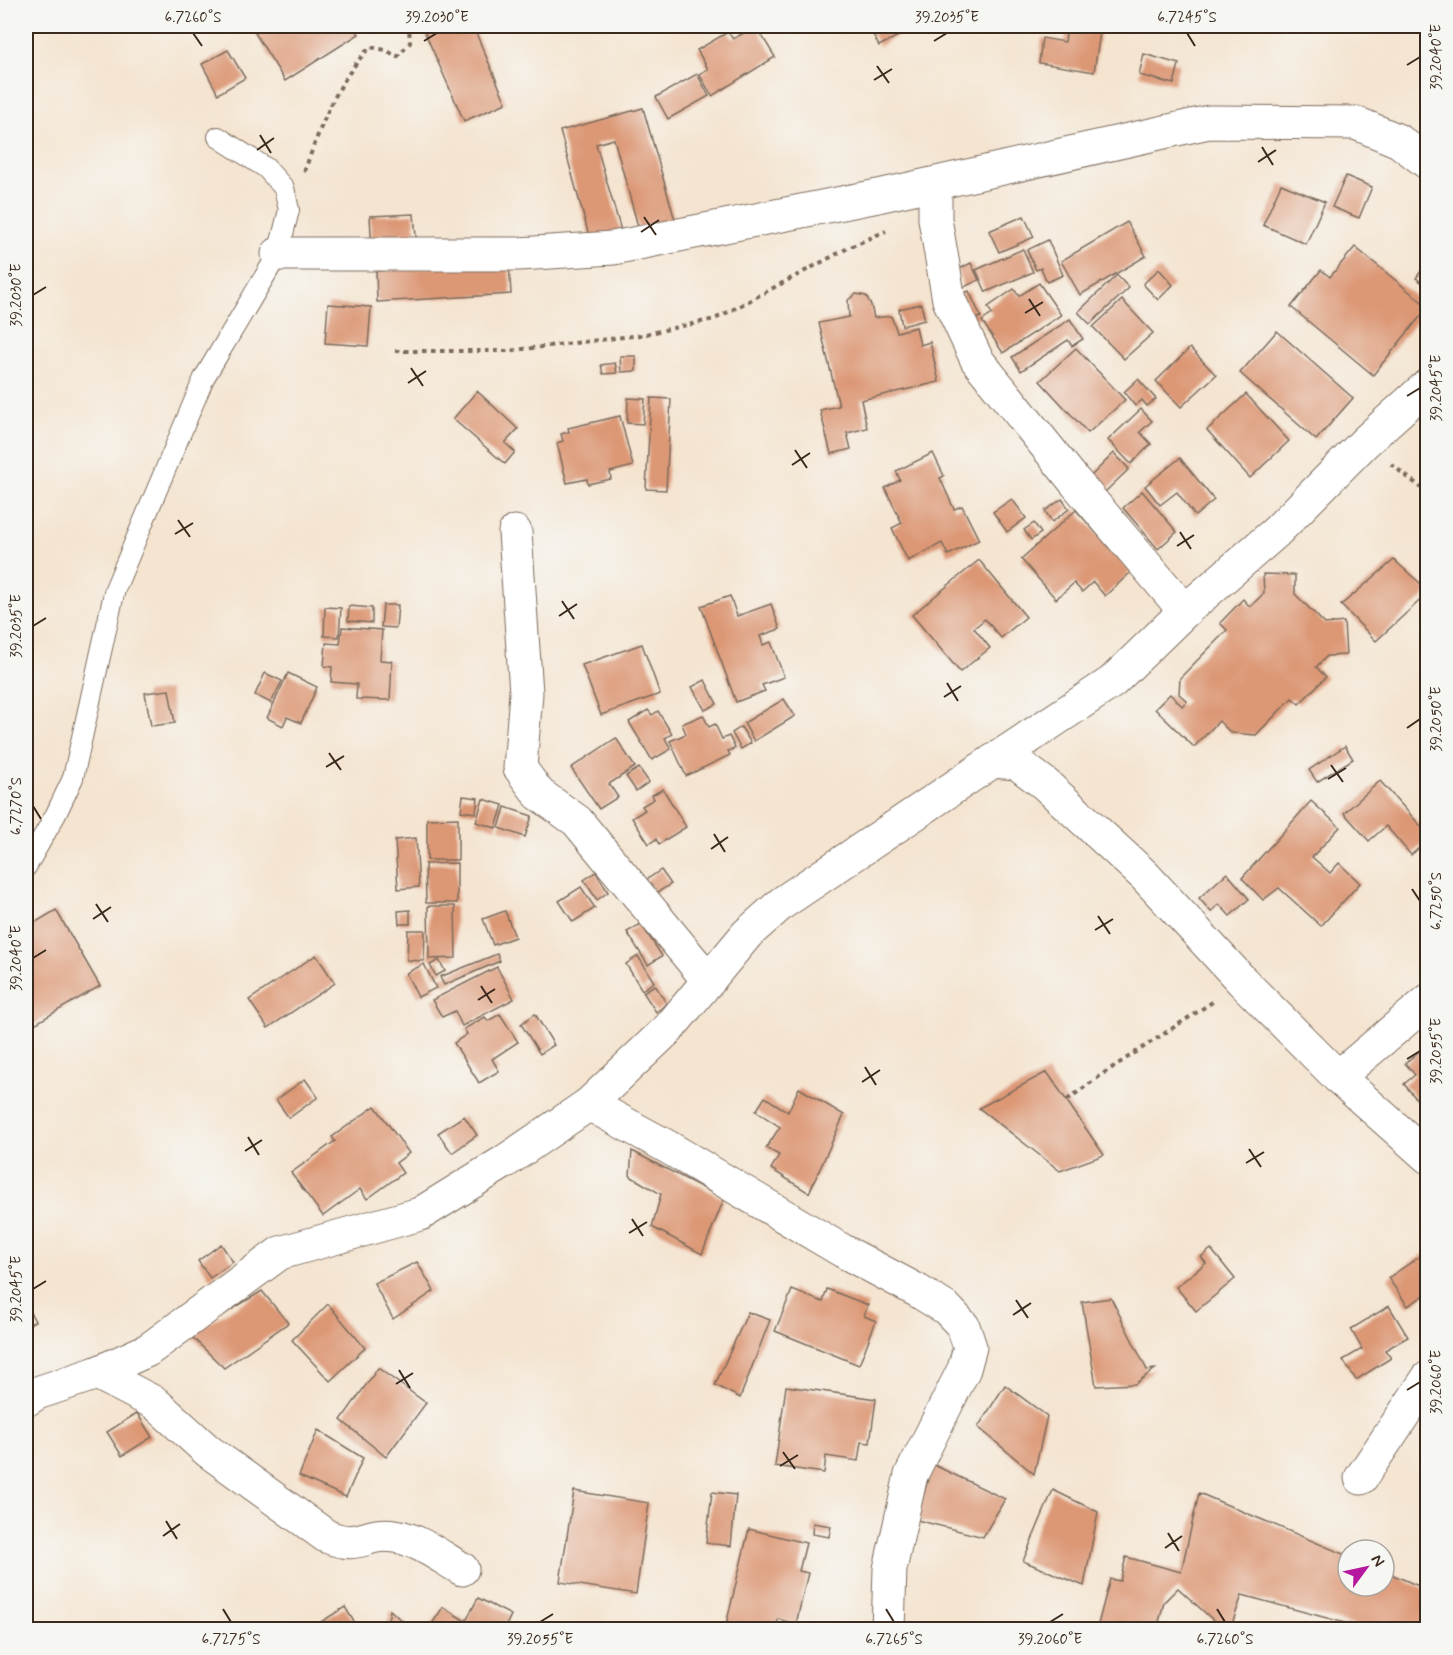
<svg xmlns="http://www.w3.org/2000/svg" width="1453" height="1655" font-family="Mynerve,sans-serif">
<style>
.building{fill:#dc9775}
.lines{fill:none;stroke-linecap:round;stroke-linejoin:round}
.lane-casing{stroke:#7c6b5c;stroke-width:22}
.street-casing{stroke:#7c6b5c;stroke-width:35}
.path{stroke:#7c6b5c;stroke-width:4;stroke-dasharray:4.5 4.5;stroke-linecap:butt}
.lane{stroke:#fff;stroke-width:20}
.street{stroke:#fff;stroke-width:33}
.ticks{fill:none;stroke:#3b2a1e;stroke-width:2}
.neatline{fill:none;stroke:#3b2a1e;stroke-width:2}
.ticks-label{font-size:15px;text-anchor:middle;fill:#3b2a1e}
</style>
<rect width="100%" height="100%" fill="#f6f6f2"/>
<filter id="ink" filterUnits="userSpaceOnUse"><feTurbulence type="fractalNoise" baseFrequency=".0167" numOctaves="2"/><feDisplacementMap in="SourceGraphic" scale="12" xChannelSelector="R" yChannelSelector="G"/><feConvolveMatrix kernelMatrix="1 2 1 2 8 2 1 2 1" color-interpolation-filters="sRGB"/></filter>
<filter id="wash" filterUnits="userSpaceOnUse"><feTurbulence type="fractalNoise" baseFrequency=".008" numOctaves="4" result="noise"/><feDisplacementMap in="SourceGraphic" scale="24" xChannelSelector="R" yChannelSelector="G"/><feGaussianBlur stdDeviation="1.35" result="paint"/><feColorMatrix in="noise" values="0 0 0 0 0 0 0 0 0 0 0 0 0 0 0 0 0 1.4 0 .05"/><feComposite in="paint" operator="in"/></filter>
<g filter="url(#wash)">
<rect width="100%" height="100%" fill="#f4e4d0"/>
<g id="blocks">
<!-- building -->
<g class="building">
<path d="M267,26H354L359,34L285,81L255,33Z"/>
<path d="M422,26H473L506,103L464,121Z"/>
<path d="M756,26L775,57L712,96L699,74L708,69L697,50L728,32L733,39Z"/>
<path d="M877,26H917L879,46L870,29Z"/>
<path d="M1067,26H1101L1094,72L1039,63L1042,38L1065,42Z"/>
<path d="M228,50L245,78L218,94L202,64Z"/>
<path d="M1144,54L1179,64L1174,84L1139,75Z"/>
<path d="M697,74L709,96L668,119L656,97Z"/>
<path d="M643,108L675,220L639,230L614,139L596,144L622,234L591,243L560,131Z"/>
<path d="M1346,176L1372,187L1359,218L1332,207Z"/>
<path d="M1281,184L1325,202L1306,244L1263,225Z"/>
<path d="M414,214L417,248L372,251L370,216Z"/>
<path d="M1024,216L1034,237L999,252L989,231Z"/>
<path d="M1127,222L1146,256L1080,295L1061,261Z"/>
<path d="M1048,240L1063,275L1047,282L1041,268L1036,270L1027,250Z"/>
<path d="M1355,247L1428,307L1373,375L1291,307L1321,270L1330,277Z"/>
<path d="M1023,249L1033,272L986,292L976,270Z"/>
<path d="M509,262L511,294L377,302L376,271Z"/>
<path d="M1428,262V287L1416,278Z"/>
<path d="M971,263L979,280L964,287L957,270Z"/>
<path d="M1159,269L1173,285L1158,300L1143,284Z"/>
<path d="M1117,275L1129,288L1090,324L1078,312Z"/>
<path d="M1039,283L1061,315L1003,353L982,321L992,314L988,307L1014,289L1019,296Z"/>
<path d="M969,291L981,317L972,320L960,295Z"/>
<path d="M856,294L866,296L871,305L874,318L891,316L897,332L916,327L920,345L930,342L939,382L861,400L867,428L847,433L851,449L831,454L820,410L839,406L819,323L849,317L848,300Z"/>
<path d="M1122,300L1153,333L1124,359L1093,327Z"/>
<path d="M328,304L371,307L368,346L325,343Z"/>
<path d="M921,304L925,320L902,326L899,309Z"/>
<path d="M1070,319L1083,339L1072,346L1068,340L1021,371L1012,357Z"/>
<path d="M1277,331L1353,398L1316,440L1240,373Z"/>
<path d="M1076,348L1125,400L1088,433L1040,381Z"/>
<path d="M1190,348L1216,375L1181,407L1156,381Z"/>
<path d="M620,356H636V371L621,372Z"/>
<path d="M615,363L617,373L603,374L601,365Z"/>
<path d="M1138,379L1156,399L1147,406L1142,400L1135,406L1124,392Z"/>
<path d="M477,391L518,429L505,443L515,452L505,464L453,419Z"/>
<path d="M1246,394L1289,441L1250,478L1207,430Z"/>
<path d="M628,398L645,399L643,424L627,423Z"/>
<path d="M651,398L671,399L666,490L646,489Z"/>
<path d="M1141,409L1152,421L1140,432L1151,444L1131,464L1108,440Z"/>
<path d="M620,416L633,466L610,472L611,479L588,484L587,479L567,483L557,443L563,441L561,434L569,432L568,428Z"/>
<path d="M933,453L944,476L940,478L954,509L962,506L979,540L948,555L942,543L908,561L892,528L902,523L885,488L900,480L896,471Z"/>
<path d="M1114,453L1129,469L1105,492L1091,476Z"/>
<path d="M1180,458L1214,500L1195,516L1177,492L1160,505L1145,486Z"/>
<path d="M1142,491L1177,532L1158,549L1123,508Z"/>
<path d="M1012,499L1026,518L1007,532L993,512Z"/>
<path d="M1062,499L1069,509L1052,522L1045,511Z"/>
<path d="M1076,510L1131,572L1105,596L1093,582L1082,592L1074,583L1056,599L1021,559Z"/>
<path d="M1034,523L1041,533L1031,540L1024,530Z"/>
<path d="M979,560L1026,617L1001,638L985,619L974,628L990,648L960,672L912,615Z"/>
<path d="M1394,560L1428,590V593L1376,641L1341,605Z"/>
<path d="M1263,574L1295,575V594L1325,624L1344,622L1346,655L1327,656L1316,667L1326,677L1299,704L1292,698L1256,735L1231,733L1219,721L1194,747L1155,709L1170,694L1182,706L1187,701L1179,694L1180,678L1227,630L1220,623L1243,599L1250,607L1264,593Z"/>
<path d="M730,596L737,616L771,604L780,629L760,636L763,645L771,642L784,677L762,685L765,691L736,702L701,606Z"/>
<path d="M383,605H398L396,628L381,627Z"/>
<path d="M349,606L372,608V623L348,621Z"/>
<path d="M325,607L341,608L339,637L324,636Z"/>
<path d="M342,627L382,630L380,660L392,661L390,700L356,699L357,684L331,682L332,667L324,666L326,643L340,644Z"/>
<path d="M642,644L660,694L601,715L582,665Z"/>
<path d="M265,673L282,681L271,703L255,695Z"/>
<path d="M288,673L317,687L301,723L287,717L283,726L267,718Z"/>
<path d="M705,680L717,704L705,710L692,687Z"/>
<path d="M169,690L175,723L151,726L145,693Z"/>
<path d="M784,699L795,716L754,741L744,723Z"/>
<path d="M648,710L652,715L658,711L672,734L665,738L671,749L652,760L629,722Z"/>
<path d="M703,715L709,727L715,724L722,739L729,736L735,748L728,751L730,755L686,776L670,741L686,734L682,724Z"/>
<path d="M741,727L751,743L741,749L732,733Z"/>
<path d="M616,738L635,767L609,784L618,797L599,809L571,768Z"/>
<path d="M1345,746L1353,759L1317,782L1309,770Z"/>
<path d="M639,768L649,782L636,791L626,776Z"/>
<path d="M1380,781L1428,834V840L1411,855L1386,826L1369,841L1344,813Z"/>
<path d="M663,789L686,827L659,844L656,839L649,844L632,818L645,810L642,806L654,799L652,795Z"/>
<path d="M463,796L478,798L476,813L461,811Z"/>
<path d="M483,799L503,805L496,828L476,822Z"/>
<path d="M1311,801L1340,827L1312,857L1330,873L1339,863L1360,883L1321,926L1279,888L1263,900L1242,878Z"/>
<path d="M505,807L532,816L525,837L499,828Z"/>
<path d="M458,818V860H427V819Z"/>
<path d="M416,838L419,887L398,889L395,840Z"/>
<path d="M457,863V903H426L425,864Z"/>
<path d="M661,870L671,884L655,894L646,880Z"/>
<path d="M596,872L608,892L597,900L584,880Z"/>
<path d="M1227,873L1249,899L1230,916L1219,904L1211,912L1199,898Z"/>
<path d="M581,887L595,908L573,922L559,901Z"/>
<path d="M428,906H455L456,958L429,959Z"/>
<path d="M56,910L100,986L26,1029V928Z"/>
<path d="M410,910V924H399L398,911Z"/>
<path d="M505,911L515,937L493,945L483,919Z"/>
<path d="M641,924L662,956L648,965L627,932Z"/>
<path d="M408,930H425L424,961L407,960Z"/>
<path d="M497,954L500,961L444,985L440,977Z"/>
<path d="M316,955L335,983L268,1028L249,1000Z"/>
<path d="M638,956L654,982L642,990L626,964Z"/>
<path d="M439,960L445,971L436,976L430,965Z"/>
<path d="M424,964L436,988L418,997L406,973Z"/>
<path d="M497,967L514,999L462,1026L455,1011L442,1017L432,1000Z"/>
<path d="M655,985L667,1004L656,1012L643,992Z"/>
<path d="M500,1014L518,1042L492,1059L499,1071L479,1083L454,1043L467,1034L464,1029L485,1017L488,1021Z"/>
<path d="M535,1014L554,1045L540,1054L521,1024Z"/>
<path d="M1426,1046L1428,1048V1113L1404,1084L1415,1075L1405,1063Z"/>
<path d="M1047,1072L1104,1155L1060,1171L979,1108Z"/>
<path d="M305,1079L318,1097L289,1118L276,1100Z"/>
<path d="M799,1088L844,1115L809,1193L771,1169L779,1155L766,1148L780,1127L756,1111L765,1097L788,1112Z"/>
<path d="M375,1106L409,1153L396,1163L403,1173L367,1199L360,1189L323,1216L291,1173L335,1141L332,1137Z"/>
<path d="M464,1116L477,1135L452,1153L438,1133Z"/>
<path d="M632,1151L724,1199L702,1254L652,1227L661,1194L630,1176Z"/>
<path d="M221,1244L233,1262L210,1278L198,1261Z"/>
<path d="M1211,1249L1235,1279L1196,1311L1176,1287L1206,1263L1201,1257Z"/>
<path d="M1428,1251V1293L1408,1306L1388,1278Z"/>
<path d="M417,1262L434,1291L393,1319L374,1283Z"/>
<path d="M827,1289L868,1305L864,1316L876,1321L859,1365L775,1331L792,1290L823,1302Z"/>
<path d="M262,1291L288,1323L224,1368L190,1335Z"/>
<path d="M1111,1298L1147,1370L1155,1369L1135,1384L1096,1386L1082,1302Z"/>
<path d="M328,1304L365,1348L330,1381L292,1340Z"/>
<path d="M26,1305L35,1321L26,1326Z"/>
<path d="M1389,1306L1408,1337L1385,1350L1391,1358L1356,1380L1343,1360L1362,1349L1351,1329Z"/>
<path d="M748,1312L770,1320L740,1398L715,1385Z"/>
<path d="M378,1368L426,1403L386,1457L341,1420Z"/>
<path d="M1005,1385L1047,1416L1034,1474L978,1427Z"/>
<path d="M786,1386L876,1399L870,1443L861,1442L858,1461L826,1456L824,1473L775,1466Z"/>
<path d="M137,1413L152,1437L122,1456L107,1432Z"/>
<path d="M318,1430L363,1458L346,1497L299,1476Z"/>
<path d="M932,1464L1005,1499L983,1537L917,1520Z"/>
<path d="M1053,1490L1098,1512L1084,1586L1023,1561Z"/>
<path d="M574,1491L649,1503L636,1594L560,1582Z"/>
<path d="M712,1492L736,1495L731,1546L706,1543Z"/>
<path d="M1199,1493L1348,1556V1586H1384V1571L1428,1590V1609L1420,1630H1359L1360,1627L1242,1595L1230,1630H1224L1178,1588L1164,1602L1157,1630H1085L1086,1625L1097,1628L1110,1579L1120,1581L1126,1557L1181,1572Z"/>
<path d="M813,1523L831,1526L829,1537L812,1534Z"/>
<path d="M749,1529L806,1543L799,1571L808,1573L796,1624L778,1619L776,1630L725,1629Z"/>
<path d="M478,1598L511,1615L504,1630H481L466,1621Z"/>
<path d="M345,1607L359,1630H323L319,1623Z"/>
<path d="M443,1607L467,1622L479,1630H428Z"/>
<path d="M390,1610L412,1630H386Z"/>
</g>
</g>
</g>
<g filter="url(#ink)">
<use href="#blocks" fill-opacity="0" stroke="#7c6b5c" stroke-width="1.5"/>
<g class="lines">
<!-- lane casing -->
<g class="lane-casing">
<path id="lane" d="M26,867L56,814L73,778L115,589L204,378L278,254L289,210L284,188L266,168L218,137"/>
</g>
<!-- street casing -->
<g class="street-casing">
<g id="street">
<path d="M935,184V219L949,300L977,360L1076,483L1185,611"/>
<path d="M278,254H519L613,248L878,196L1209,122L1356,123L1399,141L1428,163"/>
<path d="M515,532L526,693L520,768L539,794L577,821L709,981"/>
<path d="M993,761L1112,682L1185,611L1276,532L1365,442L1428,385"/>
<path d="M1338,1077L1428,1001"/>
<path d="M589,1104L666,1146L843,1251L918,1291L947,1309L963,1326L970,1347L964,1369L911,1475L890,1569L888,1630"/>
<path d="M97,1373L155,1403L208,1451L326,1536C361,1551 365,1531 395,1536C419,1540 441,1557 462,1569"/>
<path d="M26,1400L37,1393L97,1373L148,1350L280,1253L420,1214L504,1162L589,1104L669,1028L747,934L782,903L993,761L1017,763L1045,784L1145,876L1243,982L1338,1077L1428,1157"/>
<path d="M1361,1478L1428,1378"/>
</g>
</g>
<!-- path -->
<g class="path">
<path d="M1408,26L1428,37"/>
<path d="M304,172C322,124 334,86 370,47L386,50L397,57L410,43L409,26"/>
<path d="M395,351H507L641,335L715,319L850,247L886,231"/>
<path d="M1391,464L1428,493"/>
<path d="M1067,1100L1104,1073L1214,1001"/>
</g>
<!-- lane -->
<use href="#lane" class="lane"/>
<!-- street -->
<use href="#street" class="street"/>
</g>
</g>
<!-- ticks -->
<path class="ticks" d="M193,33L202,46M1187,33L1195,46M424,41L437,33M934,41L947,33M1407,65L1420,57M877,66L889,83M874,80L892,69M260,135L271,153M1262,147L1273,165M257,150L274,138M1258,162L1276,150M644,217L656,235M641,232L659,220M33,295L46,287M1029,299L1040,316M1025,313L1043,302M411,368L423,386M408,383L426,371M1407,396L1420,388M795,450L807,468M792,465L810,453M178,520L190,537M1180,532L1191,549M175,534L193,523M1177,546L1194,535M562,601L574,619M559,616L577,604M33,626L46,618M947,683L958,701M944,697L961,686M1407,728L1420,719M329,753L341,770M1331,765L1343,782M326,767L344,756M1328,779L1346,768M33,806L41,819M714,834L725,852M711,849L728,837M1412,889L1420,901M96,904L108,922M1098,916L1110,934M93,919L111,907M1095,930L1113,919M33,958L46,950M481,986L492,1003M478,1000L495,989M1407,1059L1420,1051M865,1067L876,1085M862,1082L880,1070M248,1137L259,1155M1249,1149L1261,1167M245,1151L262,1140M1246,1163L1264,1152M632,1219L643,1236M629,1233L647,1222M33,1289L46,1281M1016,1300L1028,1318M1013,1315L1031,1303M399,1370L410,1388M396,1384L413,1373M1407,1390L1420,1382M783,1452L795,1469M780,1466L798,1455M166,1521L177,1539M1168,1533L1179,1551M163,1536L180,1524M1165,1548L1182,1536M223,1609L231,1622M886,1609L894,1622M1217,1609L1225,1622M540,1622L553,1614M1050,1622L1063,1614"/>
<!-- margin -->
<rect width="1453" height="1655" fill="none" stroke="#f6f6f2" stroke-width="66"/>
<!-- north arrow -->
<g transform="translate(1366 1568) rotate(57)"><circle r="28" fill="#f6f6f2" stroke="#aba49d" stroke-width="1.5"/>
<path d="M0-4.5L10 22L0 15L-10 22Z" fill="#b5179e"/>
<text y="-9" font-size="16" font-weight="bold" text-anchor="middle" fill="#3b2a1e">N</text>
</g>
<rect x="33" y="33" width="1387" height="1589" class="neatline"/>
<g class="ticks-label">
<text x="193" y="22">6.7260°S</text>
<text x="437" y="22">39.2030°E</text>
<text x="947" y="22">39.2035°E</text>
<text x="1187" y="22">6.7245°S</text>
<text transform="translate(1436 57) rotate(-90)" y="5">39.2040°E</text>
<text transform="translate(16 295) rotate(-90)" y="5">39.2030°E</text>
<text transform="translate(1436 388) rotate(-90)" y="5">39.2045°E</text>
<text transform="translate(16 626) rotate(-90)" y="5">39.2035°E</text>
<text transform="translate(1436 719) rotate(-90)" y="5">39.2050°E</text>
<text transform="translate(16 806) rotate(-90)" y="5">6.7270°S</text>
<text transform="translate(1436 901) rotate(-90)" y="5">6.7250°S</text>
<text transform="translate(16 958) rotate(-90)" y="5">39.2040°E</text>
<text transform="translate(1436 1051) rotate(-90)" y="5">39.2055°E</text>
<text transform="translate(16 1289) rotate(-90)" y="5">39.2045°E</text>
<text transform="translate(1436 1382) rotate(-90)" y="5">39.2060°E</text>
<text x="231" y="1644">6.7275°S</text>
<text x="540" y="1644">39.2055°E</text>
<text x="894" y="1644">6.7265°S</text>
<text x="1050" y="1644">39.2060°E</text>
<text x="1225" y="1644">6.7260°S</text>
</g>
</svg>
